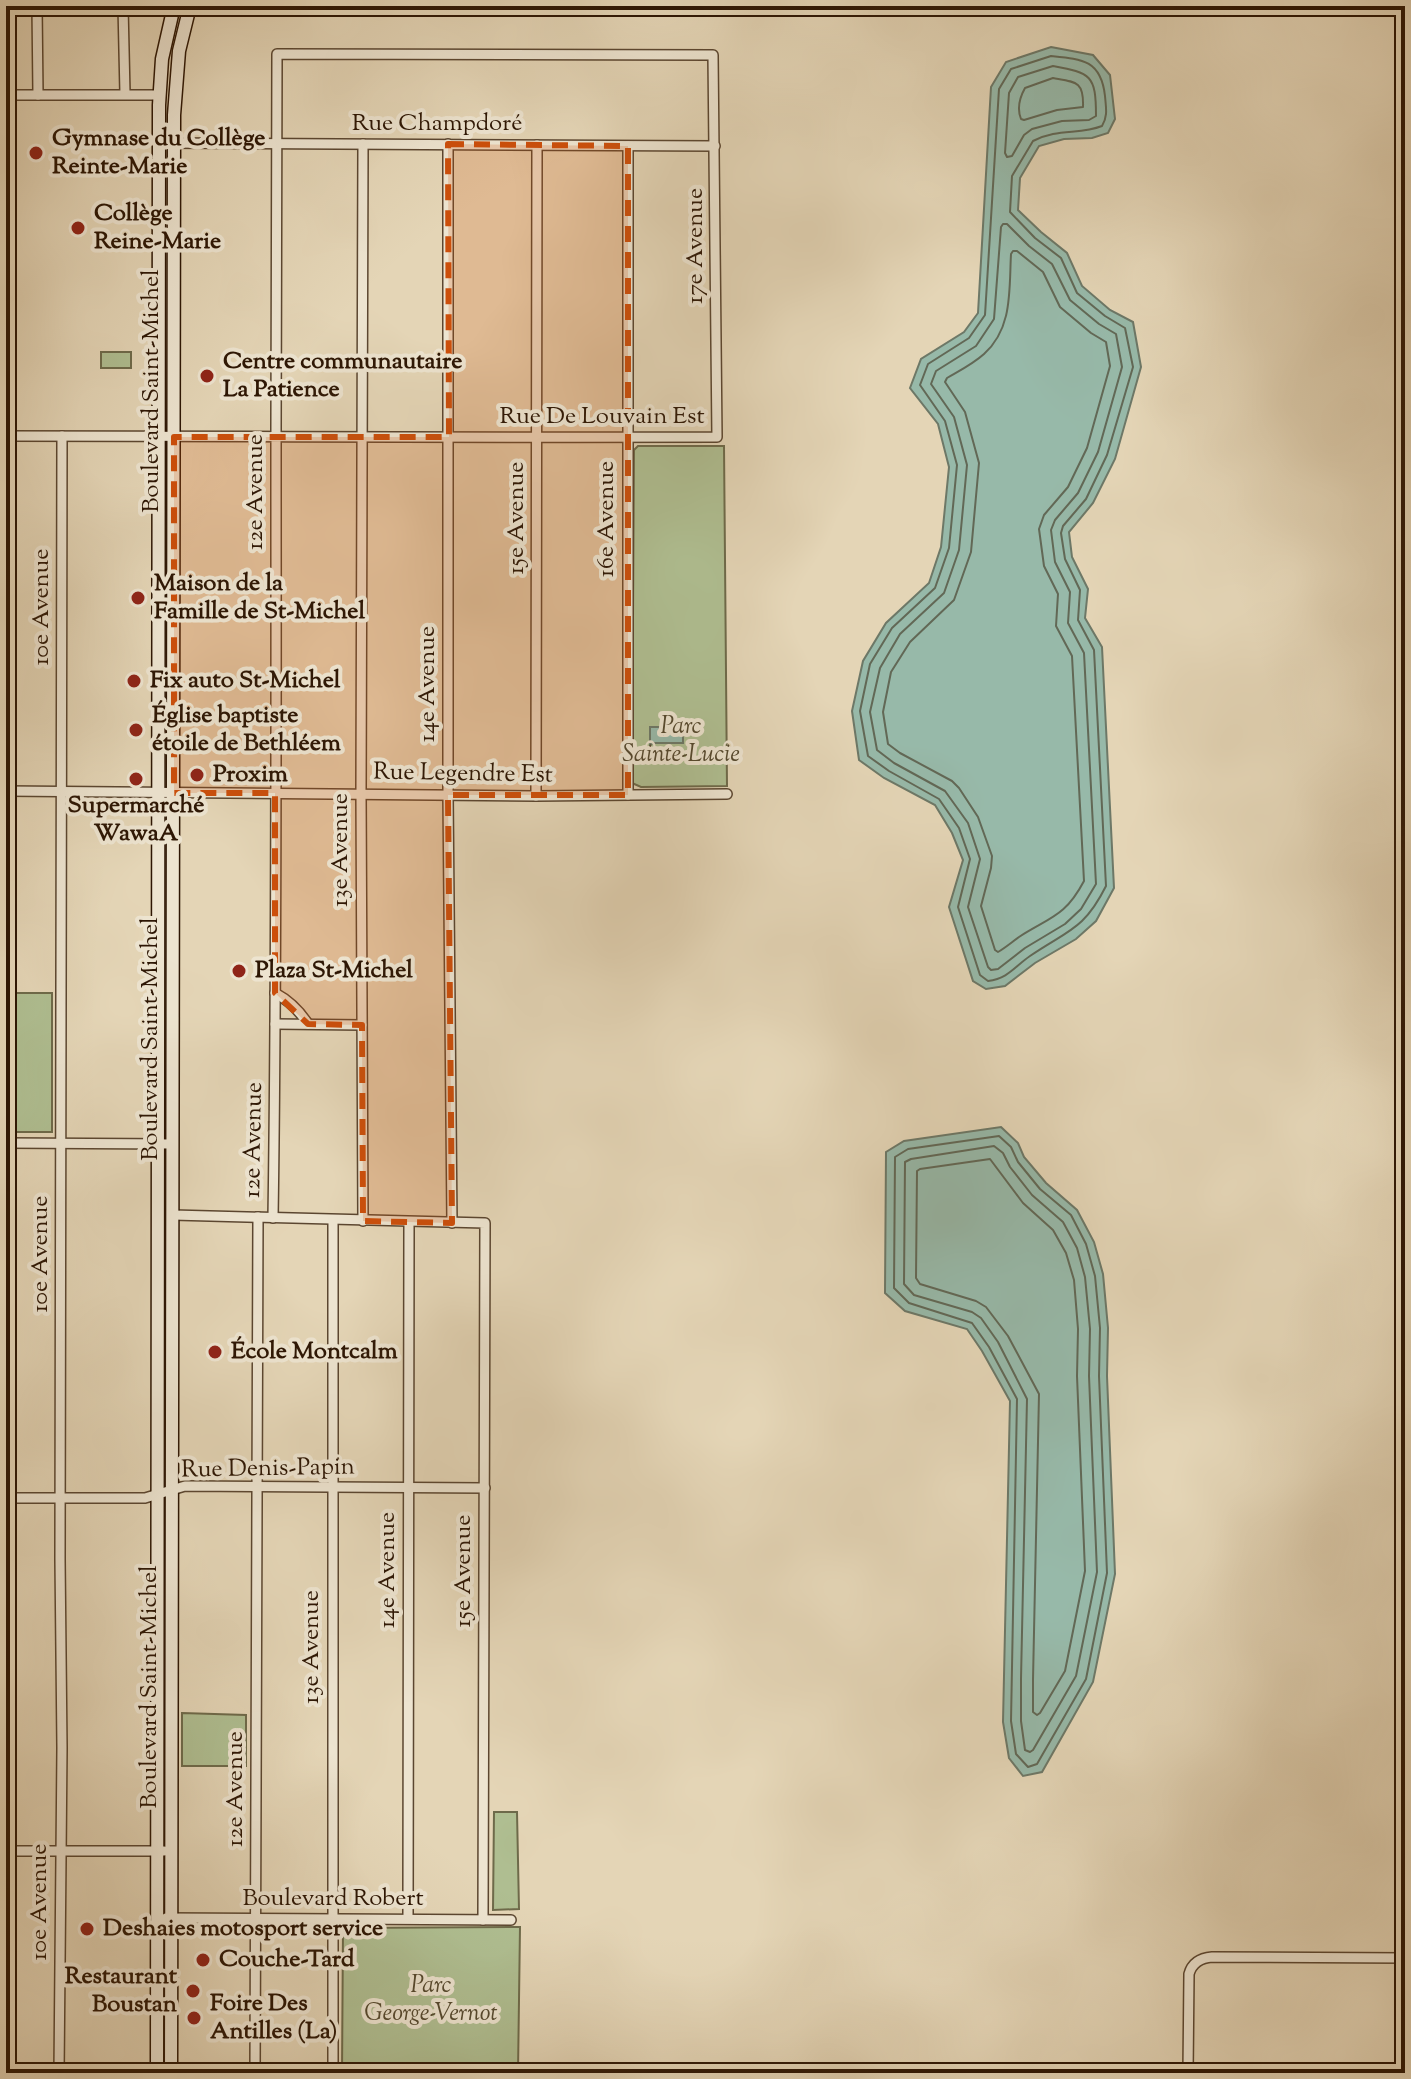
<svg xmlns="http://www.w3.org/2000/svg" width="1411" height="2079" font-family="'Sorts Mill Goudy',serif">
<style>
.green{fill:#afbe91;stroke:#6e6a4a;stroke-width:2}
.water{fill:#97b9a9;stroke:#6d7867;stroke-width:2}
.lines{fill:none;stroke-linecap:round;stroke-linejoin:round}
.shore{stroke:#626856;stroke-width:2}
.minor-casing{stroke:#5b4630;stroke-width:12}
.secondary-casing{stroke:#2d1604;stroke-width:15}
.minor{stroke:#ede4d0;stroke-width:9}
.secondary{stroke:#ede4d0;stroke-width:12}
.marked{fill:#cc4f0b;fill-opacity:0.2;stroke:#cc4f0b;stroke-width:6;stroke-dasharray:16 10;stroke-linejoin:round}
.poi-dot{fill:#8f2418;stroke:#ede4d0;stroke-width:3}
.labels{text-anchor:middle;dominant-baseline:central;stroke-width:8;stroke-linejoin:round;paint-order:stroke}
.street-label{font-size:24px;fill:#2d1604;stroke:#ede4d0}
.poi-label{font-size:24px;font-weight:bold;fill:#2d1604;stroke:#ede4d0;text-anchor:start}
.park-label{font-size:24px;font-style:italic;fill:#54482e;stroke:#ede4d0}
</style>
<rect width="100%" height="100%" fill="#e4d5b6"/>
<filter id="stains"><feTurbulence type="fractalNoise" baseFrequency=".0025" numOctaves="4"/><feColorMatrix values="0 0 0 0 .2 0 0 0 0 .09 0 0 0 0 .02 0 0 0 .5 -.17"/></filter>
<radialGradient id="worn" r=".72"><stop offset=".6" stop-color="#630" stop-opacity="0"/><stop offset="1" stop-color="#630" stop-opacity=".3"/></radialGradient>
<!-- green -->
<g class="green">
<rect x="101" y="352" width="30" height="16"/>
<path d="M638,446H724L727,786L641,787L632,783L634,450Z"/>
<rect x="6" y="993" width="46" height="139"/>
<path d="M182,1713L246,1715V1766H182Z"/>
<path d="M494,1812H517L519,1909L493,1910Z"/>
<path d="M520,1927L518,2073H342L343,1928Z"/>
</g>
<!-- water -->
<g class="water">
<path d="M1051,47L1093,55L1110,75L1115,119L1108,133L1092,138L1064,139L1039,146L1020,178L1018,210L1041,232L1067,253L1082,286L1110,310L1133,322L1141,367L1115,459L1093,503L1069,532L1072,557L1088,589L1085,618L1102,647L1114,888L1096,921L1076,939L1035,963L1005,986L986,989L973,981L949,907L963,860L952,833L935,805L884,778L859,760L852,711L863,661L886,623L929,583L941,547L949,467L938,424L910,388L921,359L964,332L978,313L991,87L1006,62Z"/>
<path d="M650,727H683V743H653L650,745Z"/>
<path d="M1001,1127L1018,1143L1024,1157L1046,1183L1077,1210L1094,1242L1103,1274L1108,1328L1107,1376L1115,1574L1093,1682L1042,1772L1023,1776L1009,1758L1003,1722L1010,1401L982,1351L967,1329L905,1311L885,1293L886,1152L904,1141Z"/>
</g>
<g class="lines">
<!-- shore -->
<g class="shore">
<path d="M1051,56C1082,59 1101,60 1105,96C1106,108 1108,116 1102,126C1079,135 1058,128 1033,141L1012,176L1010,212L1035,238L1061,258L1077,293L1105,316L1125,328L1133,367L1107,455L1086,499L1063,526L1061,533L1065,559L1080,590L1078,620L1094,650L1106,886C1084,930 1068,930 1030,956C1014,967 1009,978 988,981L980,975L958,907L970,859L959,828L939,799L889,771L868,756L860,711L870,664L892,628L935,588L949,548L957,465L945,421L920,385L928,364L969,338L985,315L999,89L1011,69Z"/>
<path d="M1053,66C1091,73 1096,75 1096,116L1089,120L1062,121L1032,129L1024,135L1012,156L1007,157L1005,153L1009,93L1018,77Z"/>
<path d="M1053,78C1076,82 1084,81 1083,107L1057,110L1024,120L1021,119C1017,109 1020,97 1025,88Z"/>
<path d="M1003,224H1007L1029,246L1052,264L1070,300L1099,324L1116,334L1122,367L1098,452L1078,493L1055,520L1051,530L1055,562L1070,592L1068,623L1084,653L1096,884L1081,909L1065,924L1025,948L998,969L991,970L988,967L968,907L980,859L968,823L945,791L894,763L877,750L870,712L880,668L900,634L944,593L959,550L967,465L954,417L931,384L936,371L976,346L994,319L1001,227Z"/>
<path d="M1013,251H1017L1043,272L1060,307L1091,333L1106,342L1110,366L1087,448L1068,487L1044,515L1039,529L1044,566L1058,594L1056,626L1072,656L1084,881C1065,917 1050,917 1019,937C1012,942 1005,948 998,952L995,950L981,906L991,868L992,856L978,817L959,788L952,781L900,753L888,744L883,712L891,672L910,642L954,600L971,552L979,463L965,412L945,382L947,378C959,371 973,364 984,354C1013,328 1009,290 1011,254Z"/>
<path d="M999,1136L1011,1147L1018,1162L1040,1189L1071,1215L1086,1244L1095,1276L1100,1328L1099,1376L1107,1573L1086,1679L1037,1764L1028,1767L1016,1754L1011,1721L1017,1399L989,1347L972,1323L909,1303L894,1288L895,1157L908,1149Z"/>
<path d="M994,1146L1003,1153L1010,1167L1032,1195L1063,1222L1077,1248L1085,1277L1090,1329L1089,1376L1097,1572L1076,1676L1033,1750L1030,1752L1025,1750L1021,1721V1679L1027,1399L998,1342L981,1318L972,1312L914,1295L904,1284L905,1162L911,1159Z"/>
<path d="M990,1159L1023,1203L1053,1230L1066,1253L1074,1280L1078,1329L1077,1376L1085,1571L1065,1671L1040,1713L1037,1715L1033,1712V1680L1039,1394L1008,1336L986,1307L976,1301L920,1284L916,1278L917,1171L920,1169Z"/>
</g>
<!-- minor casing -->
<g class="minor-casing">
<g id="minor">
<path d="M37,6L38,95"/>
<path d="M123,6L125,94"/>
<path d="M6,95H159"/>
<path d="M159,143L715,146"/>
<path d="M363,144L361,793L363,1221"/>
<path d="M448,144V795L452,1223"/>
<path d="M6,436C243,436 480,438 717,437L713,55L277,54L276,428V437C276,697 277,958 273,1218"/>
<path d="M6,791L536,796L727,794"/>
<path d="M628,795V146"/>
<path d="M536,796L537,145"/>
<path d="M275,993C290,1001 299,1010 308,1024"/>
<path d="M275,1024L362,1025"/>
<path d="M6,1143L173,1144"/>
<path d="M173,1215L485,1223L483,1920"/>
<path d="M6,1498H145L185,1486L485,1488"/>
<path d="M6,1851H164"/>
<path d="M166,1918L511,1920"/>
<path d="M408,1918L409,1223"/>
<path d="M59,2073L62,1748L60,1559L62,436"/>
<path d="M255,2073L258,1217"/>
<path d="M333,2073V1220"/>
<path d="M1188,2073L1189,1974C1192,1963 1200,1958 1212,1957L1405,1958"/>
</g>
</g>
<!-- secondary casing -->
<g class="secondary-casing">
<g id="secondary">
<path d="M157,2073L159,105L162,59L174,6"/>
<path d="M171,2073L174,115L179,51L190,6"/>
</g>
</g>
<!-- minor -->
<use href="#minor" class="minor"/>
<!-- secondary -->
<use href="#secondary" class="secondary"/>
</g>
<!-- marked area -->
<path class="marked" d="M448,144L628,146V795H448L452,1223L363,1221L362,1025L308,1024L275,993V793H174V437H449Z"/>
<!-- markers -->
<g class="poi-dot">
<circle cx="36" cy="153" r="8"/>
<circle cx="78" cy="228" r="8"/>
<circle cx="207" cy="376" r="8"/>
<circle cx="138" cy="598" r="8"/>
<circle cx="134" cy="681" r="8"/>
<circle cx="136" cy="730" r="8"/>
<circle cx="197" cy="775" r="8"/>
<circle cx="136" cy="779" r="8"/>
<circle cx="239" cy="971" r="8"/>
<circle cx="215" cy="1352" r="8"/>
<circle cx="87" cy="1929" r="8"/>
<circle cx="203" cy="1960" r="8"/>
<circle cx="193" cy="1991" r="8"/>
<circle cx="194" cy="2018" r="8"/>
</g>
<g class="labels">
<!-- street labels -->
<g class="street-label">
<text x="437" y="124">Rue Champdoré</text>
<text transform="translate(696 246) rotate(-90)">17e Avenue</text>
<text transform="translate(152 391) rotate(-90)">Boulevard Saint-Michel</text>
<text x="602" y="417">Rue De Louvain Est</text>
<text transform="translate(256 492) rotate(-90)">12e Avenue</text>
<text transform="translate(517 518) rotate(-90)">15e Avenue</text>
<text transform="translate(607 519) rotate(-90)">16e Avenue</text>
<text transform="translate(42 607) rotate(-90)">10e Avenue</text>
<text transform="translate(428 684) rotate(-90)">14e Avenue</text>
<text transform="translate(463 774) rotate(1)">Rue Legendre Est</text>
<text transform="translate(341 850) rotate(-90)">13e Avenue</text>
<text transform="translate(151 1039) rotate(-90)">Boulevard Saint-Michel</text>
<text transform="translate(254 1140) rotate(-89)">12e Avenue</text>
<text transform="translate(41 1254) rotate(-90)">10e Avenue</text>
<text transform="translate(268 1469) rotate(-1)">Rue Denis-Papin</text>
<text transform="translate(388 1570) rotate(-90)">14e Avenue</text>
<text transform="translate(464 1571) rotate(-90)">15e Avenue</text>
<text transform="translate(312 1647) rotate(-90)">13e Avenue</text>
<text transform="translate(150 1687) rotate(-90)">Boulevard Saint-Michel</text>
<text transform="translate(236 1789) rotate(-90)">12e Avenue</text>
<text x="333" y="1899">Boulevard Robert</text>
<text transform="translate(40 1902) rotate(-90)">10e Avenue</text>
</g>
<!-- poi labels -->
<g class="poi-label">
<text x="52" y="139">Gymnase du Collège<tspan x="52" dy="28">Reinte-Marie</tspan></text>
<text x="94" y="214">Collège<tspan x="94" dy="28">Reine-Marie</tspan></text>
<text x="223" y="362">Centre communautaire<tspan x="223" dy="28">La Patience</tspan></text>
<text x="154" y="584">Maison de la<tspan x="154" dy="28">Famille de St-Michel</tspan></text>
<text x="150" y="681">Fix auto St-Michel</text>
<text x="152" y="716">Église baptiste<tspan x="152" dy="28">étoile de Bethléem</tspan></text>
<text x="213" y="775">Proxim</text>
<text x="136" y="806" text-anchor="middle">Supermarché<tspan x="136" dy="28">WawaA</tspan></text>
<text x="255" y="971">Plaza St-Michel</text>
<text x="231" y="1352">École Montcalm</text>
<text x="103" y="1929">Deshaies motosport service</text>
<text x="219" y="1960">Couche-Tard</text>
<text x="177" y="1977" text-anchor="end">Restaurant<tspan x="177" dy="28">Boustan</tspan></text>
<text x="210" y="2004">Foire Des<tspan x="210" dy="28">Antilles (La)</tspan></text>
</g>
<!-- park labels -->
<g class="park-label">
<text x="681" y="727">Parc<tspan x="681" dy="28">Sainte-Lucie</tspan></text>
<text x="431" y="1986">Parc<tspan x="431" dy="28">George-Vernot</tspan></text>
</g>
</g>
<!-- margin -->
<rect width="1411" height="2079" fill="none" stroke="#e4d5b6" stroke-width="32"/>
<rect x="8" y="8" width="1395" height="2063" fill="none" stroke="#2d1604" stroke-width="4"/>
<rect x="16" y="16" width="1379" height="2047" fill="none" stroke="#2d1604" stroke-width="2"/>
<rect width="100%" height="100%" filter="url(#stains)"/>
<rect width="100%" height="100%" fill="url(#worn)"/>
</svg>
